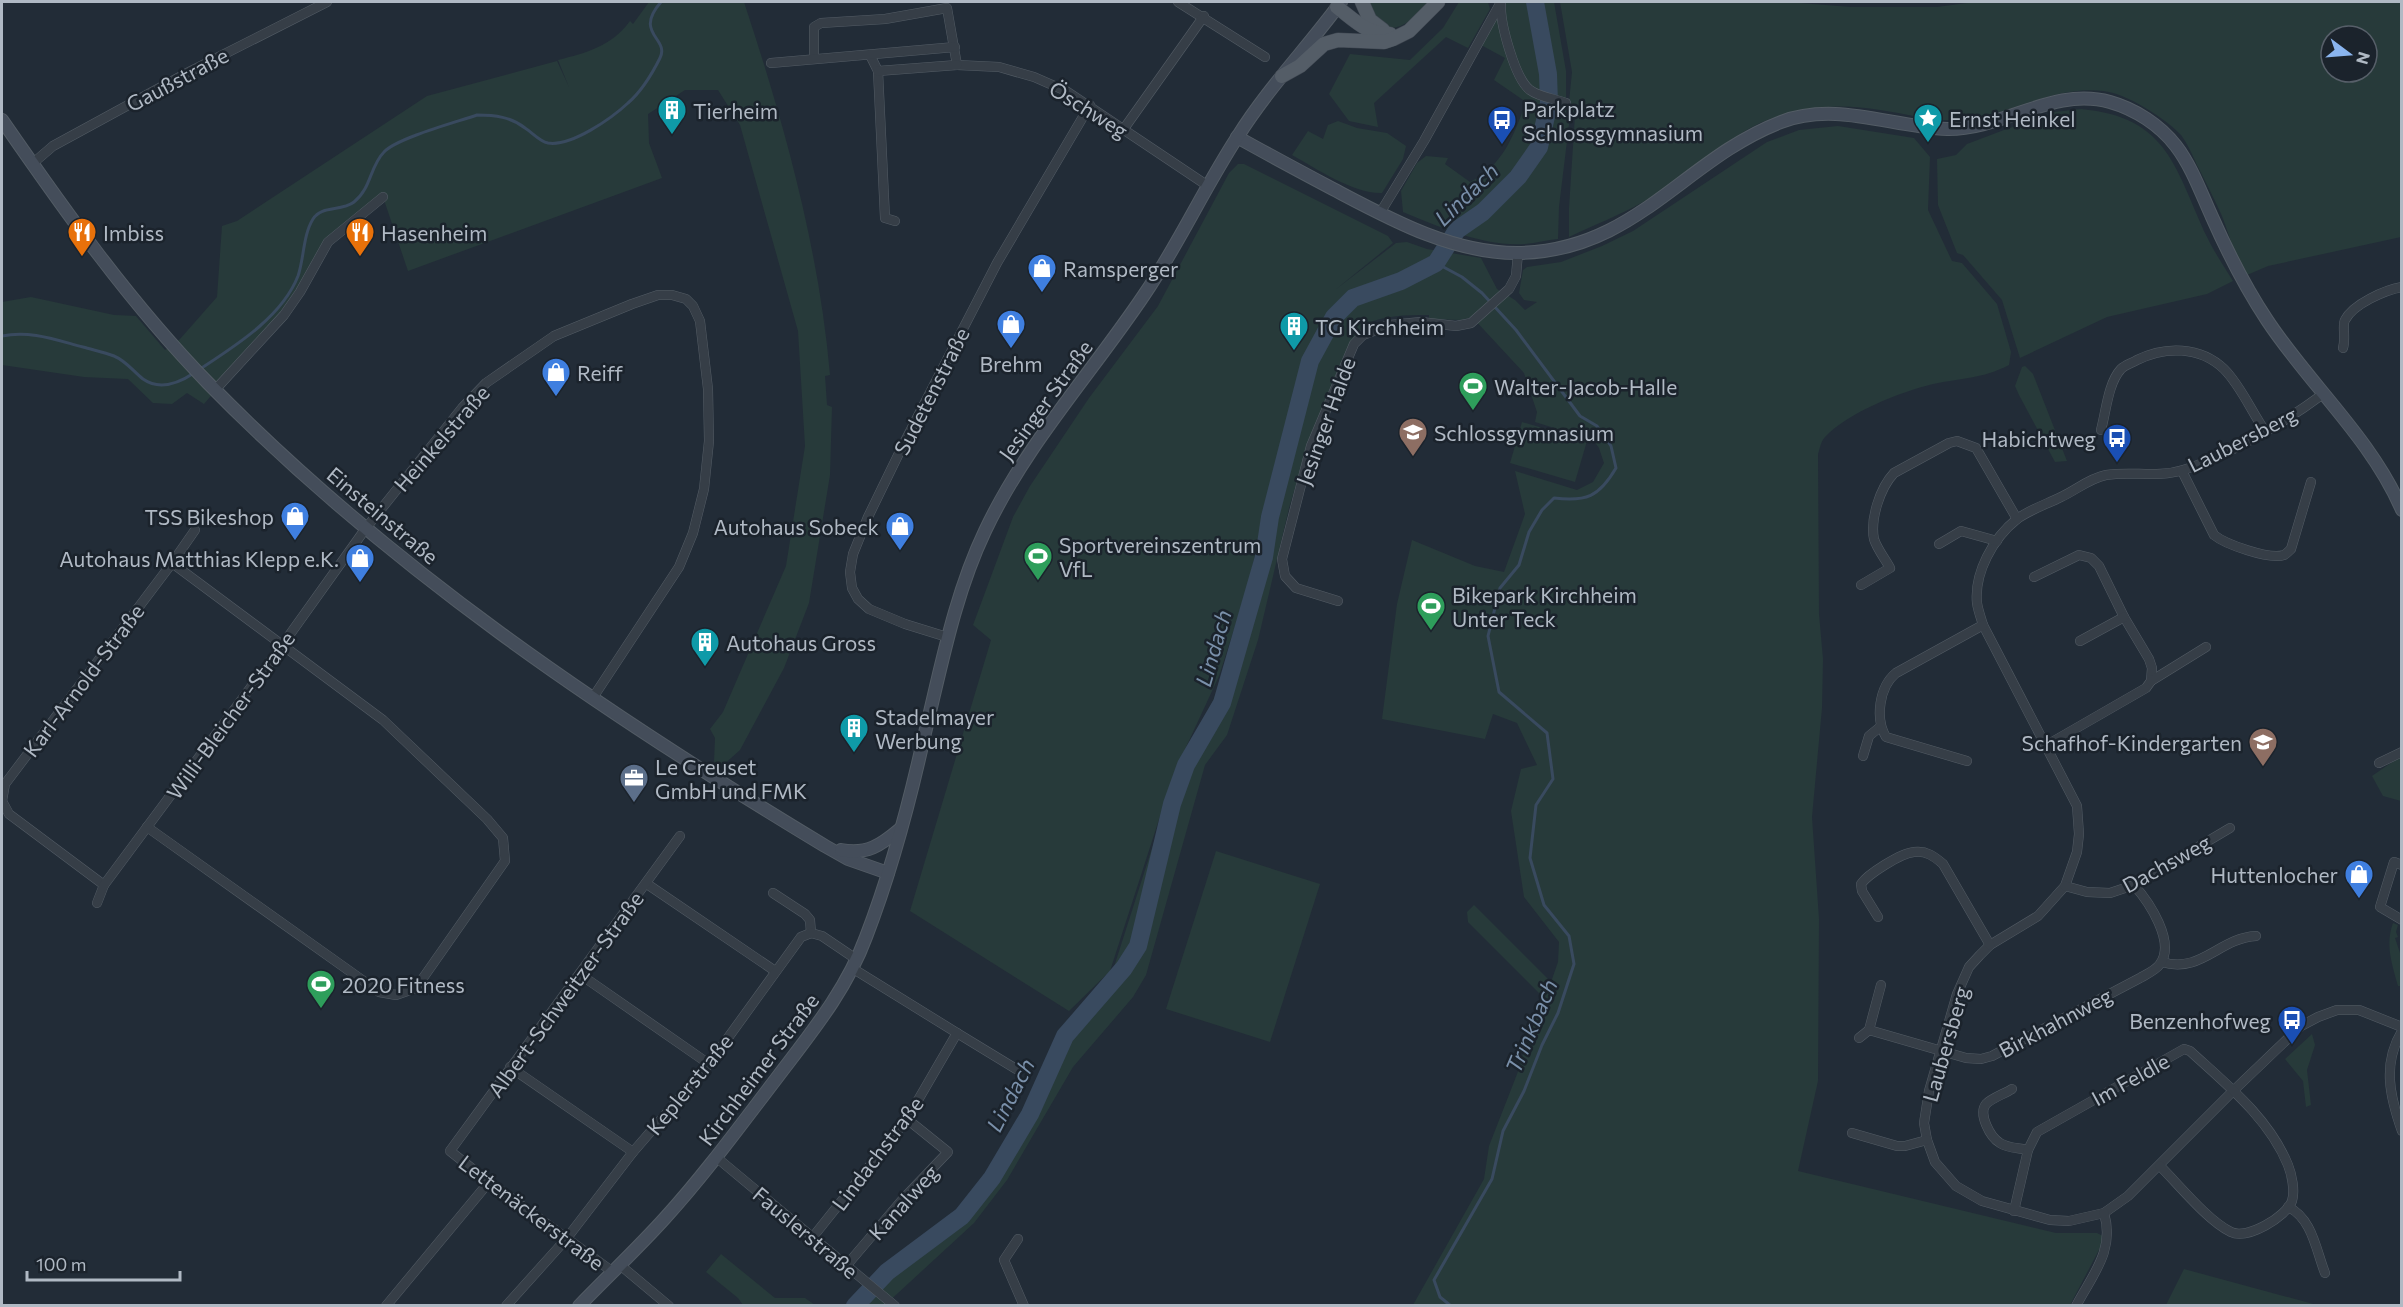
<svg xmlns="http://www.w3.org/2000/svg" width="2403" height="1307" font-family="Commissioner,sans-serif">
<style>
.green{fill:#273a3a;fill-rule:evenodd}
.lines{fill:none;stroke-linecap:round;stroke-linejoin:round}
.stream{stroke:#394a5f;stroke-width:3}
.river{stroke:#394a5f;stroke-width:18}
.street-casing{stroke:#535c65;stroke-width:10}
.secondary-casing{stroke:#535c65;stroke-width:14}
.primary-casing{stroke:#3f4751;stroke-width:15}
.street{stroke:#363e47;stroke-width:9}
.secondary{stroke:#444d5a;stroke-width:12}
.primary{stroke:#545d67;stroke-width:14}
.labels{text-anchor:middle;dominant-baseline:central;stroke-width:5;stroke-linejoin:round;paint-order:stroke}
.street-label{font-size:21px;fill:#b0b9c4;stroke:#1b232c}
.poi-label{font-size:21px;fill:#b0b9c4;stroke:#1b232c;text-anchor:start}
.water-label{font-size:22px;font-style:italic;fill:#7a90aa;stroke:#1b232c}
</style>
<rect width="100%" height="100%" fill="#222c37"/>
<!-- green -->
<g class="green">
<path d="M649,2H744C784,123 819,248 830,375L825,376L827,405L832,407L830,475L809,603L784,668L740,750L721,767L714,762L715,738L710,729L723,712L786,566L805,446L798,331L740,125L718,90H685L648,114L649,143L662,178L408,271L383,197L328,242L300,292L204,404L187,393L172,404L153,403L128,379L84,377L2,365V302L31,297L114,315L136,316L165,350L180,339L217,297L222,226L237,221L427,96L557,61L569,87L558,60C586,53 612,46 630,21L633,24Z"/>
<path d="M1369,2H1429C1410,26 1378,46 1369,2Z"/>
<path d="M1459,2H1488L1490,9L1468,48L1446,37L1374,103L1378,127L1349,121L1329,94L1350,54L1410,60L1443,28Z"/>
<path d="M1504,2H1554L1566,71V107L1570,116L1559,207L1558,239C1547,240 1536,243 1525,244C1484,247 1440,227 1403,212L1401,191L1417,163L1426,156L1448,158L1445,164L1470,182C1503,166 1514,135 1526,102L1494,80L1505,58L1481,45Z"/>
<path d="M1560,2H1787L1851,7H1937L1975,2H2401V237L2268,266L2247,275C2234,258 2230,236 2222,216C2214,198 2205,181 2196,163C2192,154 2187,143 2181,135C2165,118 2126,93 2103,91C2053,85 2009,116 1961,120C1933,122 1908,114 1880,110C1840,103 1798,106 1760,123C1718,143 1684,179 1643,202C1620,215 1594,225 1569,237V208L1575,115L1569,102L1572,72ZM2331,36H2367V72H2331Z"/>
<path d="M2081,109C2169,117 2175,169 2207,237C2214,252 2224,266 2233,281L2207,294L2107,317L2020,358L2002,300L1963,255L1957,253L1938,205L1937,159L1956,155L1967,144L2004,130L2054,112Z"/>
<path d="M1338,121L1357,128L1387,133L1406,146L1403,159L1382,193C1354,194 1317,169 1292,155L1308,131L1323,139L1328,125Z"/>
<path d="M1838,126L1914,138L1930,157L1928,210L1952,261L1962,263L1997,304L2011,352L2009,365C1982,379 1961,378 1933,384C1900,392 1849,412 1825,437C1821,441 1820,448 1818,454L1819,614L1823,659L1822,708L1812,817L1819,919L1818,1081L1798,1171L2056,1233H2097L2103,1236L2100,1248L2070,1305H1413L1484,1179L1489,1146L1519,1069L1531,1023L1550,1004L1468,922L1467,912L1474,905L1551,982L1558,962L1559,942L1524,897L1511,811L1521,769L1537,765L1517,723L1493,714L1485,739L1382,719L1397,604L1412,540L1475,566L1504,572L1525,514L1515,471L1577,490L1593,482L1604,463L1599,448L1593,440L1535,422L1537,412L1524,373L1472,317L1461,320L1429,319V315C1405,315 1383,315 1361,326L1362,330L1350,342L1308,445L1289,508L1258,640L1227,735L1205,765L1146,975L1133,997L1073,1067L1007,1180L974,1223L885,1305L848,1306L877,1275L959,1213L1029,1109L1060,1030L1113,970L1176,773L1207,715L1227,667L1250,594L1300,374L1246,592L1219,676L1174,773L1110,971L1069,1011L910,911L991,640L973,625L1013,517L1030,486L1089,398L1158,306L1229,173L1238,164H1244L1388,236L1393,243L1335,290L1396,243L1407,242L1427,249L1481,258L1497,289L1515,300L1525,310L1537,302L1524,300L1519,293L1523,270L1527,267L1561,262L1602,246L1633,231L1767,142L1799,130Z"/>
<path d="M2025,366L2033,374L2067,461L2055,462L2019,395L2015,386L2022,367Z"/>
<path d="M1522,422L1587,441L1575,482L1510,463Z"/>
<path d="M2401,756V801L2383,796L2372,776Z"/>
<path d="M1216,851L1320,884L1270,1042L1166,1009Z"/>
<path d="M2393,923L2398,925L2396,932L2398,937L2395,938L2401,956V986H2398C2392,964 2385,945 2393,923Z"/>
<path d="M2312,1034L2315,1045L2307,1070L2311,1105L2306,1107L2303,1081L2285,1059Z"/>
<path d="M721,1254L775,1298H805L815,1305H743L738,1298L706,1272Z"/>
<path d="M2184,1269L2317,1305H2320H2166Z"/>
</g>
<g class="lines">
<!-- stream -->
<g class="stream">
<path d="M1436,263L1462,277L1482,293L1516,330L1580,416L1597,426L1611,446L1616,468C1599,497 1586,502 1554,498L1542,510L1529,532L1519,565L1500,588L1488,636L1499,692L1547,733L1553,779L1536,805L1530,858L1544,905L1569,936L1574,964L1558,1013L1542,1045L1524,1091L1503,1131L1492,1179L1434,1280L1440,1297L1451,1306"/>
<path d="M2,336C30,330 56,340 83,347C93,350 104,352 114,356C126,361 133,371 143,379C160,391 179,383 194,373"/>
<path d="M200,369C235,346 282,317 298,276C304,259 303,235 313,219C322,205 341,212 354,202C371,189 370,166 384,152C397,138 457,122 477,115C495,115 511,117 525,128C533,133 539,141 548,143C571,147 612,118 628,103C642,91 652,74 660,58C670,38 633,34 661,2"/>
</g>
<!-- river -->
<path class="river" d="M855,1306L887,1272L962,1216L992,1178L1030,1114L1065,1036L1124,968L1138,946L1172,804L1186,765L1222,703L1264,557L1270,517L1310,361L1334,317L1353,298L1401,281L1436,263L1457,230L1483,212L1518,177L1539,147L1549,103L1548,74L1535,2"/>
<!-- street casing -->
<g class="street-casing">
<g id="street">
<path d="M1178,2L1265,57"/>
<path d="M1501,5C1500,23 1515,79 1530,90C1539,97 1556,99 1566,103"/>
<path d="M870,55L878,71L885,218L895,221"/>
<path d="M814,58V27L821,23L885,19L947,8L957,65L999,67L1034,77L1066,91L1208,186"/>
<path d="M771,63L955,47"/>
<path d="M878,71L957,65"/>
<path d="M1123,130L1204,16"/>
<path d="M32,164L53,146L187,73L327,2"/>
<path d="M1380,213L1424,141L1501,2"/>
<path d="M2343,348C2346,338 2342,325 2345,320C2353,304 2385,290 2402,287"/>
<path d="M215,390L284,315L300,292L328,242L383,197"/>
<path d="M2323,394C2287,421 2226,457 2183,470C2158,478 2132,471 2106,475C2090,478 2076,490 2061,497C2047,504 2029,510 2017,519C1993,538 1974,573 1977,603C1978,610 1981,618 1983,625L2077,806L2079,834L2077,852L2065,886L2038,916L1990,945L1980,955L1969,967L1957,994L1929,1091L1924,1123L1927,1140L1935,1162L1956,1186L1982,1201L2050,1220L2069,1221L2104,1213L2128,1196L2233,1091L2301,1026L2318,1017L2337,1010H2359L2402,1027"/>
<path d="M2101,430C2106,412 2108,383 2121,369C2125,365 2132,363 2137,360C2165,346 2200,346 2224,369C2241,386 2251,411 2265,431"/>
<path d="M2182,471L2214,535C2225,544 2269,560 2284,555C2286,554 2289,551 2291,549L2311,482"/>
<path d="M1939,544L1961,531L1997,541"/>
<path d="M172,563L195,530"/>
<path d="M2034,577L2079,555L2091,558L2099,566L2124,617L2149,659L2152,668L2151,681L2146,688L2047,745"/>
<path d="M1861,585L1890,568C1886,560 1877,549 1874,539C1870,519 1880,488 1894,473L1949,443L1957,441L1976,448L2017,519"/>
<path d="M1338,601L1296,588L1285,576L1282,559L1311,446L1354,344L1363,335L1389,325L1421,322L1456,326L1471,323L1509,289L1516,276L1518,253"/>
<path d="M947,637L905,624L869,609L858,599L852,588L850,572L853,554L868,517L904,443L997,263L1090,105"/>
<path d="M2080,641L2124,617"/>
<path d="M2151,681L2206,647"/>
<path d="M1863,756L1869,736L1880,727"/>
<path d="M1967,761L1886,737C1875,719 1879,687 1896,673L1983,625"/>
<path d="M2379,763L2402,752"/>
<path d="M2,801L5,784L172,563L383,720L487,819L503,838L505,861L416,988L396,995L379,992L147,827"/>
<path d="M2,801L9,814L104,885"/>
<path d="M2402,865L2394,862L2380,907L2402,920"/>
<path d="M647,884L775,971"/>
<path d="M2065,886L2087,892L2110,893L2134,885L2230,828"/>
<path d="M773,893L805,914L810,920L811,933"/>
<path d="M97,903L104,885L283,644L366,528L462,408L486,383L554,336L632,304L658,295H672L686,299L693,306L700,321L708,389L709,441L704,489L693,533L679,567L592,699"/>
<path d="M1878,917L1862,891L1861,884C1868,874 1901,853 1914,852C1926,850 1935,857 1943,864L1990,945"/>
<path d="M2162,962C2201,974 2219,938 2256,936"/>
<path d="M581,975L709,1064"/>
<path d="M1869,1030L1881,985"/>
<path d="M2402,1031C2382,1064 2390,1097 2402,1131"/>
<path d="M957,1033L1016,1069"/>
<path d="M1859,1038L1869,1030L1966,1058L1981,1059L1992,1056L2140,978C2147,974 2156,970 2160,964C2176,942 2149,902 2134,885"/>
<path d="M510,1067L633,1152"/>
<path d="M2012,1089C2004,1094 1992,1098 1986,1104C1978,1114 1990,1137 2000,1143C2007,1148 2019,1148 2028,1150"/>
<path d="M1852,1133L1897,1146H1905L1927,1140"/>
<path d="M716,1157L895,1306"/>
<path d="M2288,1207C2312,1218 2316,1250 2325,1273"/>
<path d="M2014,1211L2028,1150L2037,1132L2184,1049L2190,1051C2226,1084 2269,1118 2288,1165C2292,1175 2295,1191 2292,1201C2286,1217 2247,1240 2231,1232C2208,1221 2179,1185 2160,1166"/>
<path d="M812,1238L907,1119L957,1033L852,968"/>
<path d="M1018,1239L1004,1260L1024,1306"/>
<path d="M620,1265L669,1306"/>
<path d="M846,1266L903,1199L948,1152L907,1119"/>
<path d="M613,1272L489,1182L450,1151L680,836"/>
<path d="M386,1306L489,1182"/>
<path d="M506,1306L567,1238L633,1152L709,1064L801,937L811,933L822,936L856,959"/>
<path d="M2076,1306C2093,1274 2115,1250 2104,1213"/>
</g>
</g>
<!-- secondary casing -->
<g class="secondary-casing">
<g id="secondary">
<path d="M2,120C65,211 130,303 208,383C389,568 604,713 825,846L848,859L888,873"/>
<path d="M1237,137C1269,155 1301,172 1333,189C1390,219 1451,253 1517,253C1635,252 1684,159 1781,122C1836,101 1891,127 1947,129C2003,130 2053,86 2110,102C2135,109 2160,125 2176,146C2192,167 2201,193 2212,217C2228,253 2245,287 2267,320C2309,384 2371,438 2402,510"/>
<path d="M841,850C867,855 881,845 900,829"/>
<path d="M579,1306C608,1276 638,1248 665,1218C705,1174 740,1126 776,1079C810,1034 846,991 866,937C891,872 909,805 924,737C941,668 954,596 985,531C1026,444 1091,374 1144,295C1179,244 1204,188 1238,136C1268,88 1308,47 1341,2"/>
</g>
</g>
<!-- primary casing -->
<g class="primary-casing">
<g id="primary">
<path d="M1362,2L1370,20L1383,30"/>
<path d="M1337,7C1353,19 1369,36 1390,34"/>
<path d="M1282,76L1300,66L1324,44L1338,40L1384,42L1393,39L1409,31L1438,2"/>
</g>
</g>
<!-- street -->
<use href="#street" class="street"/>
<!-- secondary -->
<use href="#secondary" class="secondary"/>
<!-- primary -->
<use href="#primary" class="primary"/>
</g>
<!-- icons -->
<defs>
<g id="building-pin" transform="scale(1.5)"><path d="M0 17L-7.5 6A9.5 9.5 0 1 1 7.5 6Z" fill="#0f9aa8" stroke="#1b232c"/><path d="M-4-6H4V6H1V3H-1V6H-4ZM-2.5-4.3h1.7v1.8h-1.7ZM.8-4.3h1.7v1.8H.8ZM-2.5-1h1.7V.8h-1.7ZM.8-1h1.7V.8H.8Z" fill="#fff"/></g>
<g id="sight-pin" transform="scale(1.5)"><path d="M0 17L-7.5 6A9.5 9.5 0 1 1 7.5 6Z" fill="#0f9aa8" stroke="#1b232c"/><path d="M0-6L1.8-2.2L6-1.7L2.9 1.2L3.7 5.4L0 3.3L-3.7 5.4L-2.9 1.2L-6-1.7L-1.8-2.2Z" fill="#fff"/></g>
<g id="bus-pin" transform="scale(1.5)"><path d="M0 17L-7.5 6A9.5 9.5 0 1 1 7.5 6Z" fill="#1a4fb4" stroke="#1b232c"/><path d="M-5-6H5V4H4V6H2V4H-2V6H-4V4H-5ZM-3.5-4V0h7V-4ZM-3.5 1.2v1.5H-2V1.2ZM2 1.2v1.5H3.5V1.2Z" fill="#fff"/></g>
<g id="restaurant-pin" transform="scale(1.5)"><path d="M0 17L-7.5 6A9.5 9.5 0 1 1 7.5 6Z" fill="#e8710a" stroke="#1b232c"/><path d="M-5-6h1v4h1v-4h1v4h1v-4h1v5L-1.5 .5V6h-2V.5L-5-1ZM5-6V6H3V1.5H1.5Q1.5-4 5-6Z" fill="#fff"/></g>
<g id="shop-pin" transform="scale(1.5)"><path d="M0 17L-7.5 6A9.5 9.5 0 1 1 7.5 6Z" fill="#3f7fe0" stroke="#1b232c"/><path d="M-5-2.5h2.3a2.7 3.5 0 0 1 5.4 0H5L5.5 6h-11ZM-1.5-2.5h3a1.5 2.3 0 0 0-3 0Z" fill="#fff"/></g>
<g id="stadium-pin" transform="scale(1.5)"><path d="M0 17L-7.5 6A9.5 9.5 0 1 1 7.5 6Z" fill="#2e9e5b" stroke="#1b232c"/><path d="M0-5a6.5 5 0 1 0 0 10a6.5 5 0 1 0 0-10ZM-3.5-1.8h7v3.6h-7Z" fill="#fff"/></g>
<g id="school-pin" transform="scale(1.5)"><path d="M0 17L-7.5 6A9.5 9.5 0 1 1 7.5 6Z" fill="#8d6e63" stroke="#1b232c"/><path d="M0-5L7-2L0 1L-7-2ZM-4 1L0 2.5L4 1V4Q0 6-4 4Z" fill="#fff"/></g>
<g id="office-pin" transform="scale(1.5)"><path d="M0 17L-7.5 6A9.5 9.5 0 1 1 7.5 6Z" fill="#5c6f8a" stroke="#1b232c"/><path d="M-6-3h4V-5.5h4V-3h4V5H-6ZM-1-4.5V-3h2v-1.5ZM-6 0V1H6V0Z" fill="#fff"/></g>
</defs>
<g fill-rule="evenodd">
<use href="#building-pin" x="672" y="110"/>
<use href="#sight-pin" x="1928" y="118"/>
<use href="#bus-pin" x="1502" y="120"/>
<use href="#restaurant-pin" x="82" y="232"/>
<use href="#restaurant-pin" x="360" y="232"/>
<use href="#shop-pin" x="1042" y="268"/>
<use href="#shop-pin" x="1011" y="324"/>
<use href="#building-pin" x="1294" y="326"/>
<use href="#shop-pin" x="556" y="372"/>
<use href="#stadium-pin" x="1473" y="386"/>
<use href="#school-pin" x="1413" y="432"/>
<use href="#bus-pin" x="2117" y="438"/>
<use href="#shop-pin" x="295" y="516"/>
<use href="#shop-pin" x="900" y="526"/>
<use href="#stadium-pin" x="1038" y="556"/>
<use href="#shop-pin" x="360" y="558"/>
<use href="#stadium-pin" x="1431" y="606"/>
<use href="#building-pin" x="705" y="642"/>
<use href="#building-pin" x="854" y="728"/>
<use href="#school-pin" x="2263" y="742"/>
<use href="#office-pin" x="634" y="778"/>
<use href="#shop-pin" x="2359" y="874"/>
<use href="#stadium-pin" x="321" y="984"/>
<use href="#bus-pin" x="2292" y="1020"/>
</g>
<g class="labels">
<!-- street labels -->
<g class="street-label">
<text transform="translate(177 79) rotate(-28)">Gaußstraße</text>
<text transform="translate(1089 109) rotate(32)">Öschweg</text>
<text transform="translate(931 391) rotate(-63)">Sudetenstraße</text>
<text transform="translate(1045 400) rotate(-54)">Jesinger Straße</text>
<text transform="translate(1325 421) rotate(-70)">Jesinger Halde</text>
<text transform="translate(441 438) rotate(-49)">Heinkelstraße</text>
<text transform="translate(2242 439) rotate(-27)">Laubersberg</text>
<text transform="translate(383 515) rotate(40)">Einsteinstraße</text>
<text transform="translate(83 680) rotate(-53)">Karl-Arnold-Straße</text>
<text transform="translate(230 715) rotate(-54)">Willi-Bleicher-Straße</text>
<text transform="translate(2166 863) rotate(-29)">Dachsweg</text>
<text transform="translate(565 994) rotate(-54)">Albert-Schweitzer-Straße</text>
<text transform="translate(2055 1022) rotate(-28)">Birkhahnweg</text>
<text transform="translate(1945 1044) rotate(-74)">Laubersberg</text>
<text transform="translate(758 1069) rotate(-53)">Kirchheimer Straße</text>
<text transform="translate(2130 1079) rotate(-29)">Im Feldle</text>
<text transform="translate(689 1084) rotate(-51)">Keplerstraße</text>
<text transform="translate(877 1153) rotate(-53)">Lindachstraße</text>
<text transform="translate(903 1202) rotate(-48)">Kanalweg</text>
<text transform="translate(532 1212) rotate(37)">Lettenäckerstraße</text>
<text transform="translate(806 1232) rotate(40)">Fauslerstraße</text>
</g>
<!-- poi labels -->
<g class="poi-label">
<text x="1523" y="108">Parkplatz<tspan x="1523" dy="24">Schlossgymnasium</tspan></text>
<text x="693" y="110">Tierheim</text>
<text x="1949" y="118">Ernst Heinkel</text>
<text x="103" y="232">Imbiss</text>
<text x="381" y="232">Hasenheim</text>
<text x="1063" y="268">Ramsperger</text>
<text x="1315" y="326">TG Kirchheim</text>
<text x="1011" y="363" text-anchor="middle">Brehm</text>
<text x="577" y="372">Reiff</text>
<text x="1494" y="386">Walter-Jacob-Halle</text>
<text x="1434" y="432">Schlossgymnasium</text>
<text x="2096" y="438" text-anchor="end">Habichtweg</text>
<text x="274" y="516" text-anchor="end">TSS Bikeshop</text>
<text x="879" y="526" text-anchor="end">Autohaus Sobeck</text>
<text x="1059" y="544">Sportvereinszentrum<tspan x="1059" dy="24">VfL</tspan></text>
<text x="339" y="558" text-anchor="end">Autohaus Matthias Klepp e.K.</text>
<text x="1452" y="594">Bikepark Kirchheim<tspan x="1452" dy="24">Unter Teck</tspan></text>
<text x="726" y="642">Autohaus Gross</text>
<text x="875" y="716">Stadelmayer<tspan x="875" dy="24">Werbung</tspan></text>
<text x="2242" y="742" text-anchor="end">Schafhof-Kindergarten</text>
<text x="655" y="766">Le Creuset<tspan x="655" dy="24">GmbH und FMK</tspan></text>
<text x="2338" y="874" text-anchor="end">Huttenlocher</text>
<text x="342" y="984">2020 Fitness</text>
<text x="2271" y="1020" text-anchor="end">Benzenhofweg</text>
</g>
<!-- water labels -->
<g class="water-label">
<text transform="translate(1466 194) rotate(-44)">Lindach</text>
<text transform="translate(1213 648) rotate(-74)">Lindach</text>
<text transform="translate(1531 1026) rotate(-67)">Trinkbach</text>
<text transform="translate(1010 1095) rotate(-63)">Lindach</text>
</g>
</g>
<!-- border -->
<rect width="2403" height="1307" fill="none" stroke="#b0b9c4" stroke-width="6"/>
<!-- north arrow -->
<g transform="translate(2349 54) rotate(106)"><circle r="28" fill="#1b232c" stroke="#575f69" stroke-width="1.5"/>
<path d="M0-4.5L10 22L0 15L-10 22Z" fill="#8ab5ef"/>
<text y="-9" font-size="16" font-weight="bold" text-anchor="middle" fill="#b0b9c4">N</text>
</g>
<!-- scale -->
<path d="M27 1271v9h153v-9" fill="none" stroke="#b0b9c4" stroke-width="3"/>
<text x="36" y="1271" font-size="18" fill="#b0b9c4" stroke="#1b232c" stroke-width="4.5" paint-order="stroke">100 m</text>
</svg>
